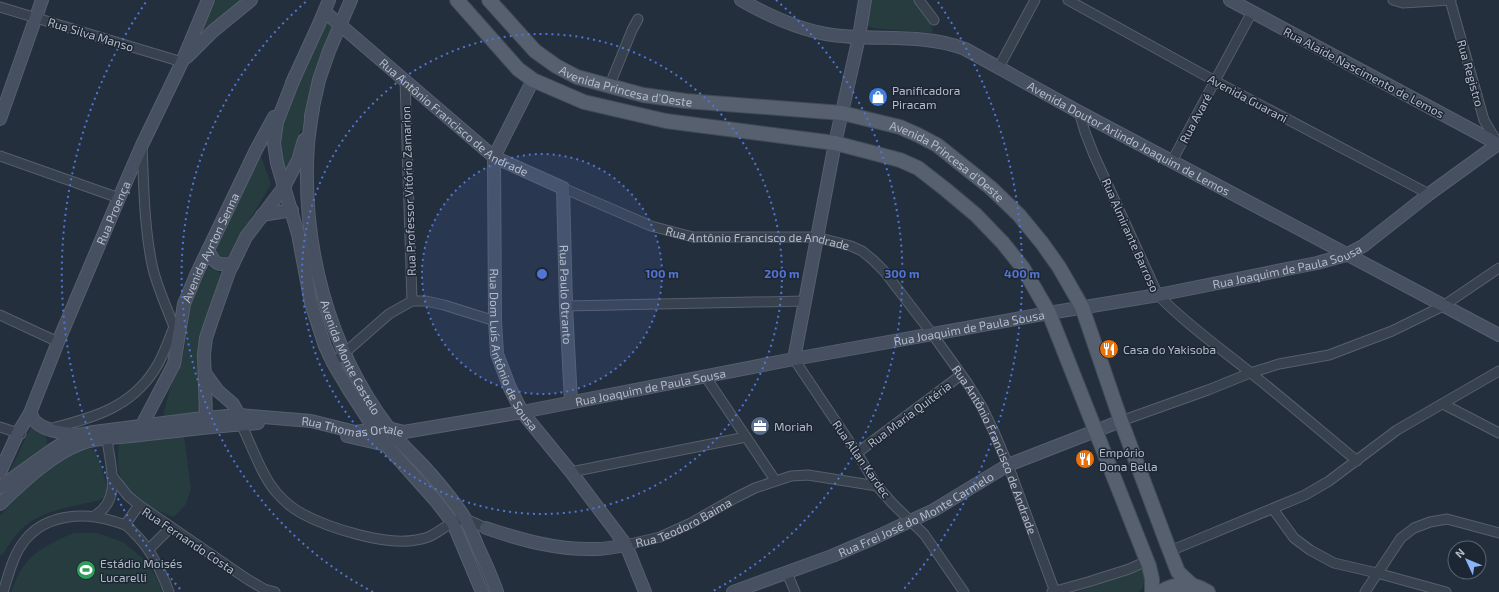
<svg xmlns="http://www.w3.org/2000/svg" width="1499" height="592" font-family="'Exo 2',sans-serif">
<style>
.green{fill:#263c3f}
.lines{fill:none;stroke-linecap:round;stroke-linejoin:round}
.street-casing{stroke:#565f6c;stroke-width:11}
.secondary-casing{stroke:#565f6c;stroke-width:14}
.primary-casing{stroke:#414a57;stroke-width:16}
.street{stroke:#38414e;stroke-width:9}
.secondary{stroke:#465061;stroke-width:12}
.primary{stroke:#56606e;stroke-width:14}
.ring{fill:none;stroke:#5274d3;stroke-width:2;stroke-dasharray:2 4}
.labels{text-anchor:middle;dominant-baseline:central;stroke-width:3;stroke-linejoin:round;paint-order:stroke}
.street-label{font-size:12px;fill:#b4bcc9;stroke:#1d2633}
.poi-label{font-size:12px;fill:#b4bcc9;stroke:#1d2633;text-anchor:start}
.centre{fill:#5274d3;stroke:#1d2633;stroke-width:2}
.ring-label{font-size:12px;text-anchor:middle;font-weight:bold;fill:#5274d3;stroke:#1d2633;stroke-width:3;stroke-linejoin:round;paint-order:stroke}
</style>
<rect width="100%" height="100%" fill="#242f3e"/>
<!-- green -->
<g class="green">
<path d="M216,0H242L200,35Z"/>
<path d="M872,0H913C922,9 931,20 933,33L872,28L867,25Z"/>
<path d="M329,22L333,25V30L311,93L303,125L286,169L280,151V133L283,116L325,23Z"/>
<path d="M259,151L271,184L242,233L233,252L228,257L221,258L217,255L214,250Z"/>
<path d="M208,267L223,274L207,321L203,412L163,417L170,388L180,365L184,351L190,308Z"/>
<path d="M32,425L42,432L47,439L46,448L40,453L10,471Z"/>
<path d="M184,436L191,489L186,504L174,517C153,510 124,495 119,472C117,463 118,453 119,444Z"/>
<path d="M87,447L95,451L99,458L108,491L106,496L100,500C72,507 36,510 16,535C11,541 7,548 2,555L0,554V516C22,490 55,459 87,447Z"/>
<path d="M74,533H97L123,542L146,561L158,580L162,592H11C23,556 41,547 74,533Z"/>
<path d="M1142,569L1147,574L1142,589L1138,592H1077Z"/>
</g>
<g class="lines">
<!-- street casing -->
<g class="street-casing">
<g id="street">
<path d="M919,0L934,20"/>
<path d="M1068,0L1215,81L1429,194"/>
<path d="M1393,0L1403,3L1451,0"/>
<path d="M1450,0L1484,120L1498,144"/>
<path d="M0,7L182,62"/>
<path d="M999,67L1035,0"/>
<path d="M405,80L412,301"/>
<path d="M609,87L632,30L638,19"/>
<path d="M1079,112L1085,132L1094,155L1158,295C1186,324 1220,348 1251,373C1287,402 1322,432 1357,461"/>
<path d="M142,147C144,188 144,229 153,269C158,289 167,308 174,327L179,329"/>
<path d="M0,156L119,198"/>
<path d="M1172,161L1252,12"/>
<path id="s1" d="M563,188L651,226L693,237H816L851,246L862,251L873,260L884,271L933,335L968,384L982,407L994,432L1008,465L1055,592"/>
<path d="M566,306L805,301"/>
<path d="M0,315L58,342"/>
<path d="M794,359L857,453L877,486L893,504L924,534L964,592"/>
<path d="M333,363L389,314L412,301H426L444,305L495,321"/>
<path d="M705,376L775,480"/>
<path d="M1443,404L1499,433"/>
<path d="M240,419L241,424C252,446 261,474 276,492C283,500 292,508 301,513C328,528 386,546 416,540C420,539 424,539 428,537C440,533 452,518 466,520C473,521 480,526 486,528"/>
<path d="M1121,421L1208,390L1250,373L1279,364L1329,355L1392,331L1443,306L1499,268"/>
<path d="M0,427L21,434"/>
<path d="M49,429C91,418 130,409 155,369C163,357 168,341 174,327"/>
<path d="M857,453L961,375"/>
<path d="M571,472L746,437"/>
<path d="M112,476L128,496L139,505L247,579L264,589L275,592"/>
<path d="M1273,509L1294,538L1310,550L1334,563L1377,573L1446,592"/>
<path d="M94,516C123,500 110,466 107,439L111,433"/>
<path d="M125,525L139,505"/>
<path id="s2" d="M626,545L660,537L691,523L735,498L755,488L791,476L808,475L877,486"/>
<path d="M149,549L171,527"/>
<path d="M1170,551L1305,495L1329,481L1397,430L1499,371"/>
<path d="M787,573L795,592"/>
<path d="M3,592C9,574 13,554 26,539C47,514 84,512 113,521C116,522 121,523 125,525C128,526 131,530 134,533C151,549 161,570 169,592"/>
<path d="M1052,592L1088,582L1129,569L1147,561"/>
<path d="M1365,592L1401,538L1414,528L1430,522L1447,519L1499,533"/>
</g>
</g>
<!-- secondary casing -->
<g class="secondary-casing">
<g id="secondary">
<path id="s3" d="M741,0C765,14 798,29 826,34C872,42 921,32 965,49L1079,112L1499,335"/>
<path id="s4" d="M325,12L494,157L563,188L566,306L571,402"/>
<path d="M187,57L213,31L251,0"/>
<path d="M295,76L277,122L274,143L277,163L298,234L311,303L325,346L333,363L349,390L375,430L386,445L436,501L453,523L482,592"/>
<path id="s5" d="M533,80L494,157L495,321L497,354L510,388L522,412L571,472L626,545L645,592"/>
<path d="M292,83L319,24L329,0"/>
<path id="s6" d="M313,108C311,120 309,132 308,144C301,244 328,347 388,427C400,444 416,457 429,472C442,487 456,503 466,520C471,529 474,538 478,547C485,562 492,577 497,592"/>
<path d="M311,116L319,80L329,51L351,0"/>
<path d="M0,119L42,0"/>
<path d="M262,215L292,210"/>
<path d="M208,250C215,265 217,265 233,264"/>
<path d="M794,359L835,143L859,37L865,0"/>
<path d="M205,373L218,391L233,404L239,415"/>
<path d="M30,413C32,416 34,421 37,423C48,432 66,433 78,435"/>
<path d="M206,417L204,354L206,338L212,320L229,272L246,237L284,187L298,160L304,140"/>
<path id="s7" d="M142,425L174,364L184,304L197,273L256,150L274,117"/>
<path d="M347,436L386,445L390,444"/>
<path id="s8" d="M0,472L18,433L30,413L58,342L119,198L142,145L182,62L208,0"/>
<path id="s9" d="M0,487L52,450L68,440L78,435L94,432L195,419L239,415L311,421L355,432L388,428L404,432L522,412L794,359L1049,313L1158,295L1317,263L1346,255L1363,246L1429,194L1498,144L1230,0"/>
<path d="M0,504C22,483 51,455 80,444C96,437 114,438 131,436C173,431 216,426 258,423"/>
<path d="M486,528C521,540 557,550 595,549C605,549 616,547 626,545"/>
<path id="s10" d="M733,592L832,556L874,538L934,510L1008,465L1121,421"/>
</g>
</g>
<!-- primary casing -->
<g class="primary-casing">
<g id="primary">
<path d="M457,0L518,69L533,80L584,102L666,121L835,143L900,160L918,168L945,189L976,215L1003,243L1023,268L1049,313L1149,566L1152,579V592"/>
<path id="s11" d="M489,0L535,51L556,66L577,77L643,95L686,101L842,113L900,127L918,135L937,145L991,188L1019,215L1042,243L1059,267L1082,307L1121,421L1166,541L1178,572L1192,585"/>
<path d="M1160,592C1176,583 1192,582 1208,592"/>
</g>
</g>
<!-- street -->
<use href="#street" class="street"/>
<!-- secondary -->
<use href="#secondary" class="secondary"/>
<!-- primary -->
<use href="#primary" class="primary"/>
</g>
<!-- distance rings -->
<circle cx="542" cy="274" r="120" fill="#5274d3" fill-opacity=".12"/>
<g class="ring">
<circle cx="542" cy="274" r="120"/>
<circle cx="542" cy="274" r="240"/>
<path d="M373 592A360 360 0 0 1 308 0M776 0A360 360 0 0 1 711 592"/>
<path d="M180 589A480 480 0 0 1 146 2M938 2A480 480 0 0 1 904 589"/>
</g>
<!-- icons -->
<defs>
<g id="shop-disc" transform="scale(1)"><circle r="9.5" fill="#3f7fe0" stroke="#1d2633"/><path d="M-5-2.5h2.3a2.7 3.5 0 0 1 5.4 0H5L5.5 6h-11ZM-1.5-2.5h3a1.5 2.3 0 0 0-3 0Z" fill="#fff"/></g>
<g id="restaurant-disc" transform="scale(1)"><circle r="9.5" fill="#e8710a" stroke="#1d2633"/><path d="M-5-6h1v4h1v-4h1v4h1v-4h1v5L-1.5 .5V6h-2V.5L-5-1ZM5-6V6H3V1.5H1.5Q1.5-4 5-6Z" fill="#fff"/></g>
<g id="office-disc" transform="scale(1)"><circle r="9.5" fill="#5c6f8a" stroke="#1d2633"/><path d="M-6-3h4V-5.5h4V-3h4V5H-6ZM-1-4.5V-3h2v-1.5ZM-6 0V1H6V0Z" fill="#fff"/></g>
<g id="stadium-disc" transform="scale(1)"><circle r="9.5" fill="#2e9e5b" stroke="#1d2633"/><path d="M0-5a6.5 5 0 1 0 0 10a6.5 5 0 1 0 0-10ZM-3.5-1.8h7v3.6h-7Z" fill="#fff"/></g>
</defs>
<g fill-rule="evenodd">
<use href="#shop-disc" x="878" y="97"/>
<use href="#restaurant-disc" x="1109" y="349"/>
<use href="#office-disc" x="760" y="426"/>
<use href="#restaurant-disc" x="1085" y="459"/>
<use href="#stadium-disc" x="86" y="570"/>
</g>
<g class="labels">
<!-- street labels -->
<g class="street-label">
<text transform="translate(91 34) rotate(17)">Rua Silva Manso</text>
<text transform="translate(1364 72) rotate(28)">Rua Alaide Nascimento de Lemos</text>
<text transform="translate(1471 73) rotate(74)">Rua Registro</text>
<text stroke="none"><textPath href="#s11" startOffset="168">Avenida Princesa d'Oeste</textPath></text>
<text transform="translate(1248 98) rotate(28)">Avenida Guarani</text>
<text stroke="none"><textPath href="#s4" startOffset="167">Rua Antônio Francisco de Andrade</textPath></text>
<text transform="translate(1195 118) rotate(-62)">Rua Avaré</text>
<text stroke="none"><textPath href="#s3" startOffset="419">Avenida Doutor Arlindo Joaquim de Lemos</textPath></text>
<text stroke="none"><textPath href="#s11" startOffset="504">Avenida Princesa d'Oeste</textPath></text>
<text transform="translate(408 191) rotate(-92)">Rua Professor Vitório Zamarion</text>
<text stroke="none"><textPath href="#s8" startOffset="283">Rua Proença</textPath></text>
<text transform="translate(1131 235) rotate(66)">Rua Almirante Barroso</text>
<text stroke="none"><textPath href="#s1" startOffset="204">Rua Antônio Francisco de Andrade</textPath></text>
<text stroke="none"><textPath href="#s7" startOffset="192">Avenida Ayrton Senna</textPath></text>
<text stroke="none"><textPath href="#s9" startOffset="1322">Rua Joaquim de Paula Sousa</textPath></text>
<text stroke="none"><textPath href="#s4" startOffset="405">Rua Paulo Otranto</textPath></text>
<text stroke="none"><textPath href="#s9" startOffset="998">Rua Joaquim de Paula Sousa</textPath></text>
<text stroke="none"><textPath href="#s5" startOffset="283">Rua Dom Luís Antônio de Sousa</textPath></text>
<text stroke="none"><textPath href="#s6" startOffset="257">Avenida Monte Castelo</textPath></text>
<text stroke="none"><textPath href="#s9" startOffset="674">Rua Joaquim de Paula Sousa</textPath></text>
<text transform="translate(909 414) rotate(-37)">Rua Maria Quitéria</text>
<text stroke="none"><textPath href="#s9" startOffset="371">Rua Thomas Ortale</textPath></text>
<text stroke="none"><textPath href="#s1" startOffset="552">Rua Antônio Francisco de Andrade</textPath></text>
<text transform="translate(862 459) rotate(55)">Rua Allan Kardec</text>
<text stroke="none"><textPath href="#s10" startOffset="199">Rua Frei José do Monte Carmelo</textPath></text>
<text stroke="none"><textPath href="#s2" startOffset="62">Rua Teodoro Baima</textPath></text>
<text transform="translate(189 540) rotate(34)">Rua Fernando Costa</text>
</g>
<!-- poi labels -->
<g class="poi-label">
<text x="892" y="90">Panificadora<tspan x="892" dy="14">Piracam</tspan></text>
<text x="1123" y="349">Casa do Yakisoba</text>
<text x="774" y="426">Moriah</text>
<text x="1099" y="452">Empório<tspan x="1099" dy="14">Dona Bella</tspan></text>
<text x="100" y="563">Estádio Moisés<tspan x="100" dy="14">Lucarelli</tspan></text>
</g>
</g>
<circle cx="542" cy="274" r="6" class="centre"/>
<g class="ring-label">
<text x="662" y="278">100 m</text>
<text x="782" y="278">200 m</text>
<text x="902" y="278">300 m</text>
<text x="1022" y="278">400 m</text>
</g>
<!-- north arrow -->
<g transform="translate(1467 560) rotate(314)"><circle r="19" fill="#1d2633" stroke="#59626f"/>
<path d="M0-3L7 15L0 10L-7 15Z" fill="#8ab4f8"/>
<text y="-6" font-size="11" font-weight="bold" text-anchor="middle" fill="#b4bcc9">N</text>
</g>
</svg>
